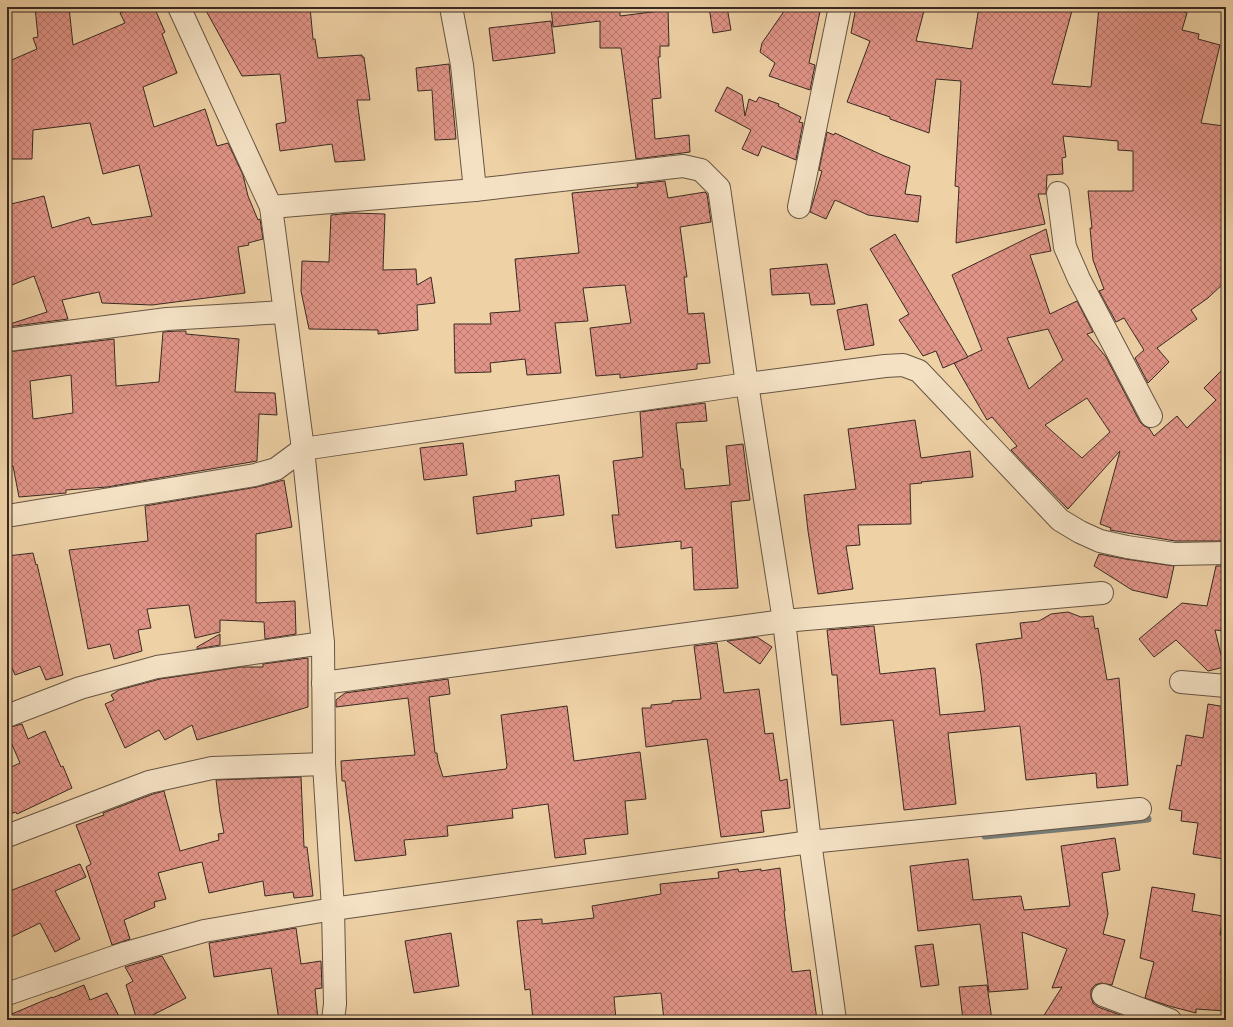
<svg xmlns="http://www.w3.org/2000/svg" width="1233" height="1027" font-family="'IM FELL English',serif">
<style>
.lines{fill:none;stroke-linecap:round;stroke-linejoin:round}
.stream{stroke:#767d79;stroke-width:7}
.building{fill:url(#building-cross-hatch);stroke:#382a22;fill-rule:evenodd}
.minor-casing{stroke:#665443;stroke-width:24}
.minor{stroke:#f4e1c4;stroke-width:22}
</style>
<defs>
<pattern id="building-cross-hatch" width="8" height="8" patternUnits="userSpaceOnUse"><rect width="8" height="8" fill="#e19487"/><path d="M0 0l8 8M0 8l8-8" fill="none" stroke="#b7796e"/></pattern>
</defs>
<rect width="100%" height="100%" fill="#eed1a5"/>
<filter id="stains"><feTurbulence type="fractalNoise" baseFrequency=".005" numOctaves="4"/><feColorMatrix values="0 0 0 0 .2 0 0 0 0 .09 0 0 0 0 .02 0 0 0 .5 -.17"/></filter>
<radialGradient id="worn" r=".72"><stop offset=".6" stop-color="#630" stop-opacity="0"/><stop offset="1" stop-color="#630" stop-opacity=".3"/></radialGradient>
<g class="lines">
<!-- stream -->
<path class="stream" d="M985,836L1098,825L1148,819"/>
</g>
<!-- building -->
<g class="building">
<path d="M35,7H69L73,45L125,23L120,13L134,7H154L165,32L162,34L177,73L143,87L154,127L205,109L217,146L228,143L243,175L248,196L258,220L260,219L263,239L248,243L249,245L238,247L245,293L152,305L102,303L99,292L62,300L68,319L7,327V325L47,312L34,276L7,287V205L44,196L52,228L89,217L92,225L152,216L139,165L103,174L90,123L33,130L32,159H7V62L37,49L33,38L38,37Z"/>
<path d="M204,7H310L313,39H315L318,58L362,55V57H364L370,100H357L365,160L335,162L332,144L280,151L276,124L286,122L280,74L242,76Z"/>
<path d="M551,7H620V16L668,10L669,46H660V57H658L661,98L652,99L655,139L689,135L690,152L636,159L621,48H600V21L553,27Z"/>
<path d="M709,7H727L731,30L713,33Z"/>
<path d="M787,7H821L809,63L815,65L810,90L769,76L775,63L760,52L762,43Z"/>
<path d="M856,7H925L916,41L972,49L979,7H1073L1052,84L1091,87L1099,7H1174V9L1187,13L1182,30L1199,34L1198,39L1220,45L1201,123L1224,126L1223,137L1226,138V281L1208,298L1191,310L1197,319L1157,348L1169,362L1148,383L1135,358L1144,350L1124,318L1116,322L1099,291L1104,289L1093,260L1090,228H1092L1088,191H1133V151L1118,150V141L1063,136L1066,157L1062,158L1063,174L1047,175L1046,194H1038L1045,224L956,243L959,187L955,186L961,81L936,79L929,133L890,119V117L847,102L870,41L851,33Z"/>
<path d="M551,21L555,53L493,61L489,28Z"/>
<path d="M449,64L456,139L435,140L432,90L418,91L416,68Z"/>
<path d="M727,87L742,95L745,116L749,99L756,102L759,97L779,104L778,106L801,117L799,122L803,123L796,160L762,146L758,156L742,149L751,130L715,111Z"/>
<path d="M827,132L834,135L835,133L882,155L910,166L905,194L921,196L918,222L868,215L835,200L826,219L810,212L822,171L819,170Z"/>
<path d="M665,181L668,198L705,192L707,194L711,222L680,227L687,277H684L688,314L704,313L710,363L697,364V369L620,378V374L596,376L590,328L631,323L625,285L583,288L588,321L555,323L561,373L527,375L525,359L490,363L491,372L455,373L454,324H491L490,313L520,311L515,259L579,253L572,193L638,187L637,184Z"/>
<path d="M353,213L385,214L383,270L416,269L417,285L431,277L435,303L417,305L418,330L378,334V330L309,329L301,291L302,261L329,262L331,215Z"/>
<path d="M1046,229L1051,251L1030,255L1050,314L1077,301L1093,332L1087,334L1106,357L1140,422L1144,426L1149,428L1154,436L1177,416L1187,428L1216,400L1204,388L1226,366V541H1175L1110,530L1111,528L1100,524L1120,451L1068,509L1011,450L1017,446L992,417L987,420L954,363L982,350L952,275ZM1048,329L1063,360L1029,389L1007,338ZM1087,398L1110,432L1082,458L1045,425Z"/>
<path d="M895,234L968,357L943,368L936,351L923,356L899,320L909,314L870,249Z"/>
<path d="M827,264L835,304L811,305L809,293L772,295L770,269Z"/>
<path d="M867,304L874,345L845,350L837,310Z"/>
<path d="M178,331H186V334L239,339L235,392L275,393L277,415L259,414L257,461L107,487L66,490V493L19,497L13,466L7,467V352L114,339L116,386L159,382L163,332ZM71,375L73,413L33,419L30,381Z"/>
<path d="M705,403L707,421L676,423L681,469H683L685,489L730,485L726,446L743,444L750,500L731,502L738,588L694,590L692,547L681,549V541L616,548L612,515H619L613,461L643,457L640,412Z"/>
<path d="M915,420L921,458L970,451L973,477L921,482L922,483L910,484L911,524L858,525L860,545L846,546L853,589L818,594L808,531L804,495L856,489L848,429Z"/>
<path d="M463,443L467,475L424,480L420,448Z"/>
<path d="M559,475L564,515L531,519L532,526L477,534L473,497L516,491L515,481Z"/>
<path d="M284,480L292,527L256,534V603L295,601L296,634L265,639L264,622L220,620V632L195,638L189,605L147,609L151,628L138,630L142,651L114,659L110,644L88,649L69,550L148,541L145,506L257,487Z"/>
<path d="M33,553L36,565L37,564L63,675L46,680L40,666L15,675L7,656V556Z"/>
<path d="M1099,554L1125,559L1174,566L1167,598L1132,590L1094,566Z"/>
<path d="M1216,566H1226V631L1215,630L1224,667L1208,671L1176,640L1154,657L1139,639L1182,603L1207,606Z"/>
<path d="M1068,612L1081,617L1093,616L1095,629L1098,628L1107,680L1119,678L1128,785L1097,788L1096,773L1026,780L1020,726L948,733L956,804L904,810L893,720L841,725L837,675H832L827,630L874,626L880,674L935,668L940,715L985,711L981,675L976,644L1022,638L1020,623L1039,621L1051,614Z"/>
<path d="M220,634V645L197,649V647Z"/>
<path d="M757,637L772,647L760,664L727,641Z"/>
<path d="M717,643L724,693L759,689L765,734L773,733L780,781L787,779L790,808L761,811L764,832L721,837L707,739L646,747L642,708H651V705L672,703V701L701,699L694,646Z"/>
<path d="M308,658V707L197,740L192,725L165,740L159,730L125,748L105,704L114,700L111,695L119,690L160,679L241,667H263V664Z"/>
<path d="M448,679L450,694L429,697L435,753H437L438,761L443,777L506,769L507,766L501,715L567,706L574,761L640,752L646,799L625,801L628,834L584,839L586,854L555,858L548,804L512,809L513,818L447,826L448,836L404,840L406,855L355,861L345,781H342L341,761L415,755L408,698L336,707V700L345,693Z"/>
<path d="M1208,704L1226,707V842L1224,859L1193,854L1198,823L1181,821L1182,811L1169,809L1177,765L1181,766L1186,735L1203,738Z"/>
<path d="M22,724L28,739L45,731L61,767L63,766L72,788L17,814L16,812L7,815V769L20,763L7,733V728Z"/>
<path d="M301,777L304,847H307L313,896L294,898L293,892L265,896L263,881L209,893L202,862L184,866L158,873L166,899L154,902L155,907L124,920L130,939L112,945L86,867L91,864L76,825L104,815L103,813L153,794L164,791L180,851L219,840L218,834L224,833L220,812L216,780Z"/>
<path d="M1115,838L1120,870L1102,873L1108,914L1103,934L1125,940L1112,985L1101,983L1095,985L1091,990V997L1093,1003L1098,1007L1134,1020H1041L1062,987L1052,988L1067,949L1022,932L1028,989L989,992L980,924L918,931L910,866L968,859L973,900L1021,896L1024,910L1070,906L1061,846Z"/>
<path d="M80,864L86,877L55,891L80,939L55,952L40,923L7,939V892Z"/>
<path d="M780,868L785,911H784L792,972L810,970L817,1020H664L661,993L614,997L616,1020H533L530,989L525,990L517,921L542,919V924L594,918L592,906L661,894L660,884L719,878L718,872L738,869L739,872L761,869V871Z"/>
<path d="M1152,887L1195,894L1192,911L1223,916L1220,935L1226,936V1011L1196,1009V1013L1169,1006L1145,998L1154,962L1140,958Z"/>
<path d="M296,928L301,964L321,961L322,988L315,989L318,1020H279L271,968L214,977L209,943Z"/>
<path d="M451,933L459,986L414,993L405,941Z"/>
<path d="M933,944L939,985L921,987L915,946Z"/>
<path d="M162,956L186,998L143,1020H137L126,985L133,981L125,967Z"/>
<path d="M84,985L90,1000L107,993L121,1020H7V1016L52,997V998Z"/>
<path d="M987,985L992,1020H963L959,987Z"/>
</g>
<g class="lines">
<!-- minor casing -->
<g class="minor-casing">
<g id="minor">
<path d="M179,7L271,207L303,449L323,643L324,764L333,909L335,1004L333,1020"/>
<path d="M451,7L462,65L475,190"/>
<path d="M1058,193L1065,247L1079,279L1151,416"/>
<path d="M271,207L475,190L683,166L701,170L719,188L747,384L784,621L810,842L835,1020"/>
<path d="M799,207L840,7"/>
<path d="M7,340L167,319L284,312"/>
<path d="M7,516L255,475L276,469L303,449L747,384L885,366L903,365L919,371L1060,520L1080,532L1100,541L1127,547L1174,554L1226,553"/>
<path d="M1181,682L1226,686"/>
<path d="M323,683L784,621L1102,593"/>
<path d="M7,716L80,688L157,667L323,643"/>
<path d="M7,836L149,782L212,768L324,764"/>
<path d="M7,994L126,953L204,931L333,909L810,842L1140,809"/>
<path d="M1103,995L1170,1020"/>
</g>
</g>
<!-- minor -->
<use href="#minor" class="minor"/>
</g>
<!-- margin -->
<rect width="1233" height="1027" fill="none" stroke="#eed1a5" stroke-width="24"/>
<rect x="8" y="8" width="1217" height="1011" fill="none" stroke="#382a22" stroke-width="2"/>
<rect x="12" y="12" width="1209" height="1003" fill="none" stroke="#382a22"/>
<rect width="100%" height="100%" filter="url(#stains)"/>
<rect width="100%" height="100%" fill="url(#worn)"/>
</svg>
